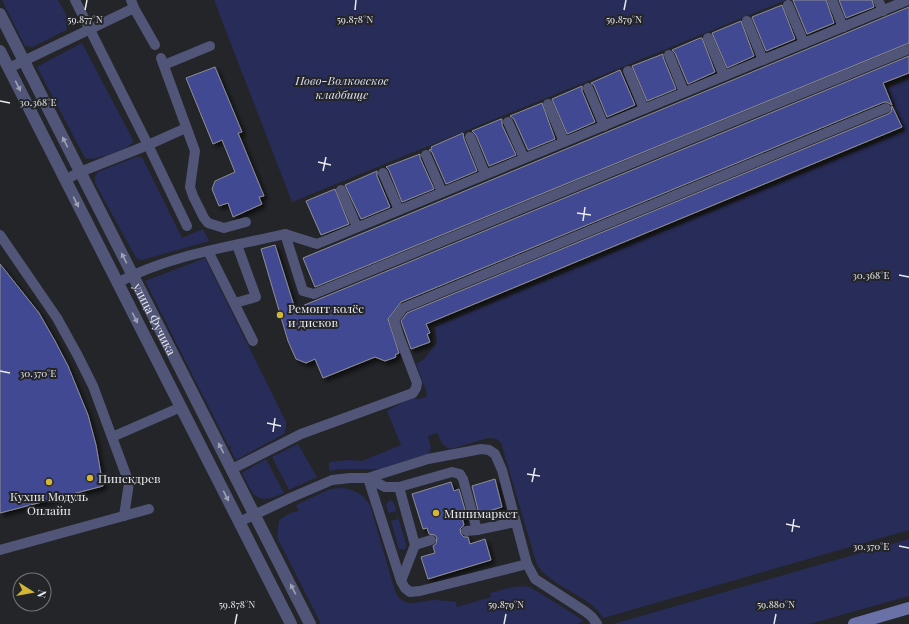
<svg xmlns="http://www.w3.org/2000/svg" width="909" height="624" font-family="'Playfair Display',serif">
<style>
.green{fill:#282c58}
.building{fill:#424893;stroke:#8e8f93;filter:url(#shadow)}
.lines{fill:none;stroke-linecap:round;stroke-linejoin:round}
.service{stroke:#515678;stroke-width:10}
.minor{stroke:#515678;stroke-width:12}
.secondary{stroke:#6971a6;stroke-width:12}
.oneway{fill:#9da0b2}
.ticks{fill:none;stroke:#e9eaed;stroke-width:1.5}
.poi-dot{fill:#d2b736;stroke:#242529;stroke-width:1.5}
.labels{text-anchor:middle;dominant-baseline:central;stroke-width:4;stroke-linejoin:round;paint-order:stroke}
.park-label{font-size:12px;font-style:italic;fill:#dadef4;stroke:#242529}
.poi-label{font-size:12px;fill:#e9eaed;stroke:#242529;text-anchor:start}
.street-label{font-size:12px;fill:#e9eaed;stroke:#242529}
.ticks-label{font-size:10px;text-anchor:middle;fill:#e9eaed;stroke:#242529;stroke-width:4;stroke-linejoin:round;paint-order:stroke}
</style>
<defs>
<filter id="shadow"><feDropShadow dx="3.5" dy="3.5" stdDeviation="2" flood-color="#0009"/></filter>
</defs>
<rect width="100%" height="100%" fill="#242529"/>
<!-- green -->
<g class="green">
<path d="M2,0H58C63,9 72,20 66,30L33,47L25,46Z"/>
<path d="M214,0H786L292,202Z"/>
<path d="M82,43L132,138L133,142C130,147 112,153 106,157L104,156L93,159L85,158L37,67Z"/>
<path d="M909,79V530L603,618C590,595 554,589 537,565L501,443L497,439L488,438L451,449C442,447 441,440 437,433L428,436L431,448L428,454L380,469H340L329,471V463L330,462L349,460L362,461L401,445L387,411L412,397L418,399L426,397L427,393L416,364L424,359L437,342L435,327L905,131L888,88Z"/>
<path d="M136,157H140L143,159L182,238L203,229L209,241L142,260L138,259L135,256L95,183V176L98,172Z"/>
<path d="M205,258L286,422V428L284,434L236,460L230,449L232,448L231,446L229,447L145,281Z"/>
<path d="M298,444L317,477L289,490L272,457Z"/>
<path d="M266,459L284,493C255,506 255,497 242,473Z"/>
<path d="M341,488C354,489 363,494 370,505L395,591C404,610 418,601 434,600C441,600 449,601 456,602L457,607L491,597L490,593C503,590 516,584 530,587L575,615L584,621L577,624H321L277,537L279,520L290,513L299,511L296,505L330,489Z"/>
<path d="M390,500L393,502L395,506L406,544L405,549H399L391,521L398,519L396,511L388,513L386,504Z"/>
<path d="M909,539V596L809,624H613Z"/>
</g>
<!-- building -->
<g class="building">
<path d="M793,0H826L834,23L807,34Z"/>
<path d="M839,0H872L874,7L846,18Z"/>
<path d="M782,5L795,39L766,51L752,17Z"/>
<path d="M909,7V43L315,287L303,258Z"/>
<path d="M741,21L754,56L727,68L712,33Z"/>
<path d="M700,38H702L715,72L688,84L675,53L672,50Z"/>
<path d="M663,54V57L676,89L647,101L632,66Z"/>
<path d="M909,56V73L883,83L892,105L887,102H884L401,302L388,319L399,353L395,355L396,357L385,361L375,357L323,378L315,359L306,363L296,359L288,341L261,249L275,245L295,309Z"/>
<path d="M215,67L242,132L238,133L264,196L259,197L262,204L233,217L228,203L219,206L212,189L215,181L235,172L222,140L213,144L186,78Z"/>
<path d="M620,70L635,105L607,117L594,85L591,83Z"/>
<path d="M582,86V91L595,122L567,134L552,99Z"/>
<path d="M542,103L555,139L528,150L514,119L510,116Z"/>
<path d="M892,106L902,127L426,324L430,333L427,334L430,342L411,349L401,321L407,313L888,114L891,112Z"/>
<path d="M501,119H502V125L516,155L489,166L476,135L472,131Z"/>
<path d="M463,133L464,139L477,171L446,184L432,152L429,150L432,149L431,147Z"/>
<path d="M420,154V158L434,189L402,202L389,170L386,167Z"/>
<path d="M377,171V176L390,207L361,219L345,185Z"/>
<path d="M335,189L349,224L321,235L306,201Z"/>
<path d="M0,264L39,313L55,341L68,366L88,415L96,445L103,486L0,513Z"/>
<path d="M495,479L502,507L479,514L472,486Z"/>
<path d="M451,482L454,491L459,489L467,517L462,518L464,525L460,529L461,534L464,537H468L470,544L485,539L491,560L428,579L421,557L435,553L433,546L436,544L437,538L435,535L429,534L427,528L423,529L412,494Z"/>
</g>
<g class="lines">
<!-- service -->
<g class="service">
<path d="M75,0L148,145L187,226"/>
<path d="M131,0L134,8L155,45"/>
<path d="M832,0L843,27"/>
<path d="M878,0L883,11"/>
<path d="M788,5L804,43"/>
<path d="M747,21L763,60"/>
<path d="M708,38L724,76"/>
<path d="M669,55L684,92"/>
<path d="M161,58L195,151L190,187L193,196L204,218L208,223L224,228L246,222"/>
<path d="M164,65L210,46"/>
<path d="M9,68L134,8"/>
<path d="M628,71L644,109"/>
<path d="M588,88L604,126"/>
<path d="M548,104L564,142"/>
<path d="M508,122L524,158"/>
<path d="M470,137L485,174"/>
<path d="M426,155L442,192"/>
<path d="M383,173L399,210"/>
<path d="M65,180L80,172L148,145L186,128"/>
<path d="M341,190L357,227"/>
<path d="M285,234L317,244L908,0"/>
<path d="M0,235L57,318L78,356L93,386L129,483L124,516"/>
<path d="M208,251L253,341"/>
<path d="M117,283C169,255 229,247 285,234L303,291L314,294L909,49"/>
<path d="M235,303L256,297L237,245"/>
<path d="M112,437L181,407"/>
<path d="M481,449L489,450L495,454L502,470L527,564L420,591L410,592L405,588L401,581L368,478L428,459Z"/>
<path d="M232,469L301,434L413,393L416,388L417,383L399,336L394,320L403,308L886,108"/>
<path d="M399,487L415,545L401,581"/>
<path d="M239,522L290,498L332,480L350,478H368L385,487H399L452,472L460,474L463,479L477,530"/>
<path d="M466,531L477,530L515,522"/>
<path d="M415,545L431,540"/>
<path d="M0,550L149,509"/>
<path d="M527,564L535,579L586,612L592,617L597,624"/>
</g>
<!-- minor -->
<g class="minor">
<path id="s1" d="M0,14L310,624"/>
<path d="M0,51L291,624"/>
</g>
<!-- secondary -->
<path class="secondary" d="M854,624L909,608"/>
</g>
<!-- one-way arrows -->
<defs><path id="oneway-solid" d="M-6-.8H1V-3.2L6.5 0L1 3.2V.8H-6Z"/></defs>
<g class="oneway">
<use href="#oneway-solid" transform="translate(18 86) rotate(63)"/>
<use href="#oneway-solid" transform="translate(65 142) rotate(-117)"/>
<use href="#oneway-solid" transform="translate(76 202) rotate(63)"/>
<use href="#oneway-solid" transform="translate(124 258) rotate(-117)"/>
<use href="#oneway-solid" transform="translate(135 318) rotate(63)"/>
<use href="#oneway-solid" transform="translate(221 448) rotate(-117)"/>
<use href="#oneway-solid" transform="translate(226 496) rotate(63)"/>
<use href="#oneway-solid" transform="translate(293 589) rotate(-117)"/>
</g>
<!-- ticks -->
<path class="ticks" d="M85,10L87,0M355,10L356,0M624,10L626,0M0,101L10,103M318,162L331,165M323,171L326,157M577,213L591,215M583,221L585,207M899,275L909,277M0,371L10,373M267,423L281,426M273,432L275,418M527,474L540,476M532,482L535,468M786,524L800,527M792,532L794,519M899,546L909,548M235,624L237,614M504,624L506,614M774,624L776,614"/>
<!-- markers -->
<g class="poi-dot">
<circle cx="280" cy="315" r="4"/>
<circle cx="90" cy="478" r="4"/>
<circle cx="49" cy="482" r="4"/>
<circle cx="436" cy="513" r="4"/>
</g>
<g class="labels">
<!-- park labels -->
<g class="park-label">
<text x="342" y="80">Ново-Волковское<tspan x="342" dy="14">кладбище</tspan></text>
</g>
<!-- poi labels -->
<g class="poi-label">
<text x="288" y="308">Ремонт колёс<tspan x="288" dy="14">и дисков</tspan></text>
<text x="98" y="478">Пинскдрев</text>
<text x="49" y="496" text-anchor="middle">Кухни Модуль<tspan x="49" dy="14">Онлайн</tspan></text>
<text x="444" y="513">Минимаркет</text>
</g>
<!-- street labels -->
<g class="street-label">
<text stroke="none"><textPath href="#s1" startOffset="342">улица Фучика</textPath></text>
</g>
</g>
<g class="ticks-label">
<text x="85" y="23">59.877°N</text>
<text x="355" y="23">59.878°N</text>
<text x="624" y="23">59.879°N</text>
<text x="38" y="106">30.368°E</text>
<text x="871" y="279">30.368°E</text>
<text x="38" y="377">30.370°E</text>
<text x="871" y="550">30.370°E</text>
<text x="237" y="608">59.878°N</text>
<text x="506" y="608">59.879°N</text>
<text x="776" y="608">59.880°N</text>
</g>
<!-- north arrow -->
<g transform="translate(32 592) rotate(101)"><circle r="19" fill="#242529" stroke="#737477"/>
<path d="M0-3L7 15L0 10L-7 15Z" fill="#d2b736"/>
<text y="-6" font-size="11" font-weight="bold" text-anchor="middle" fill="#e9eaed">N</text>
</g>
</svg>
